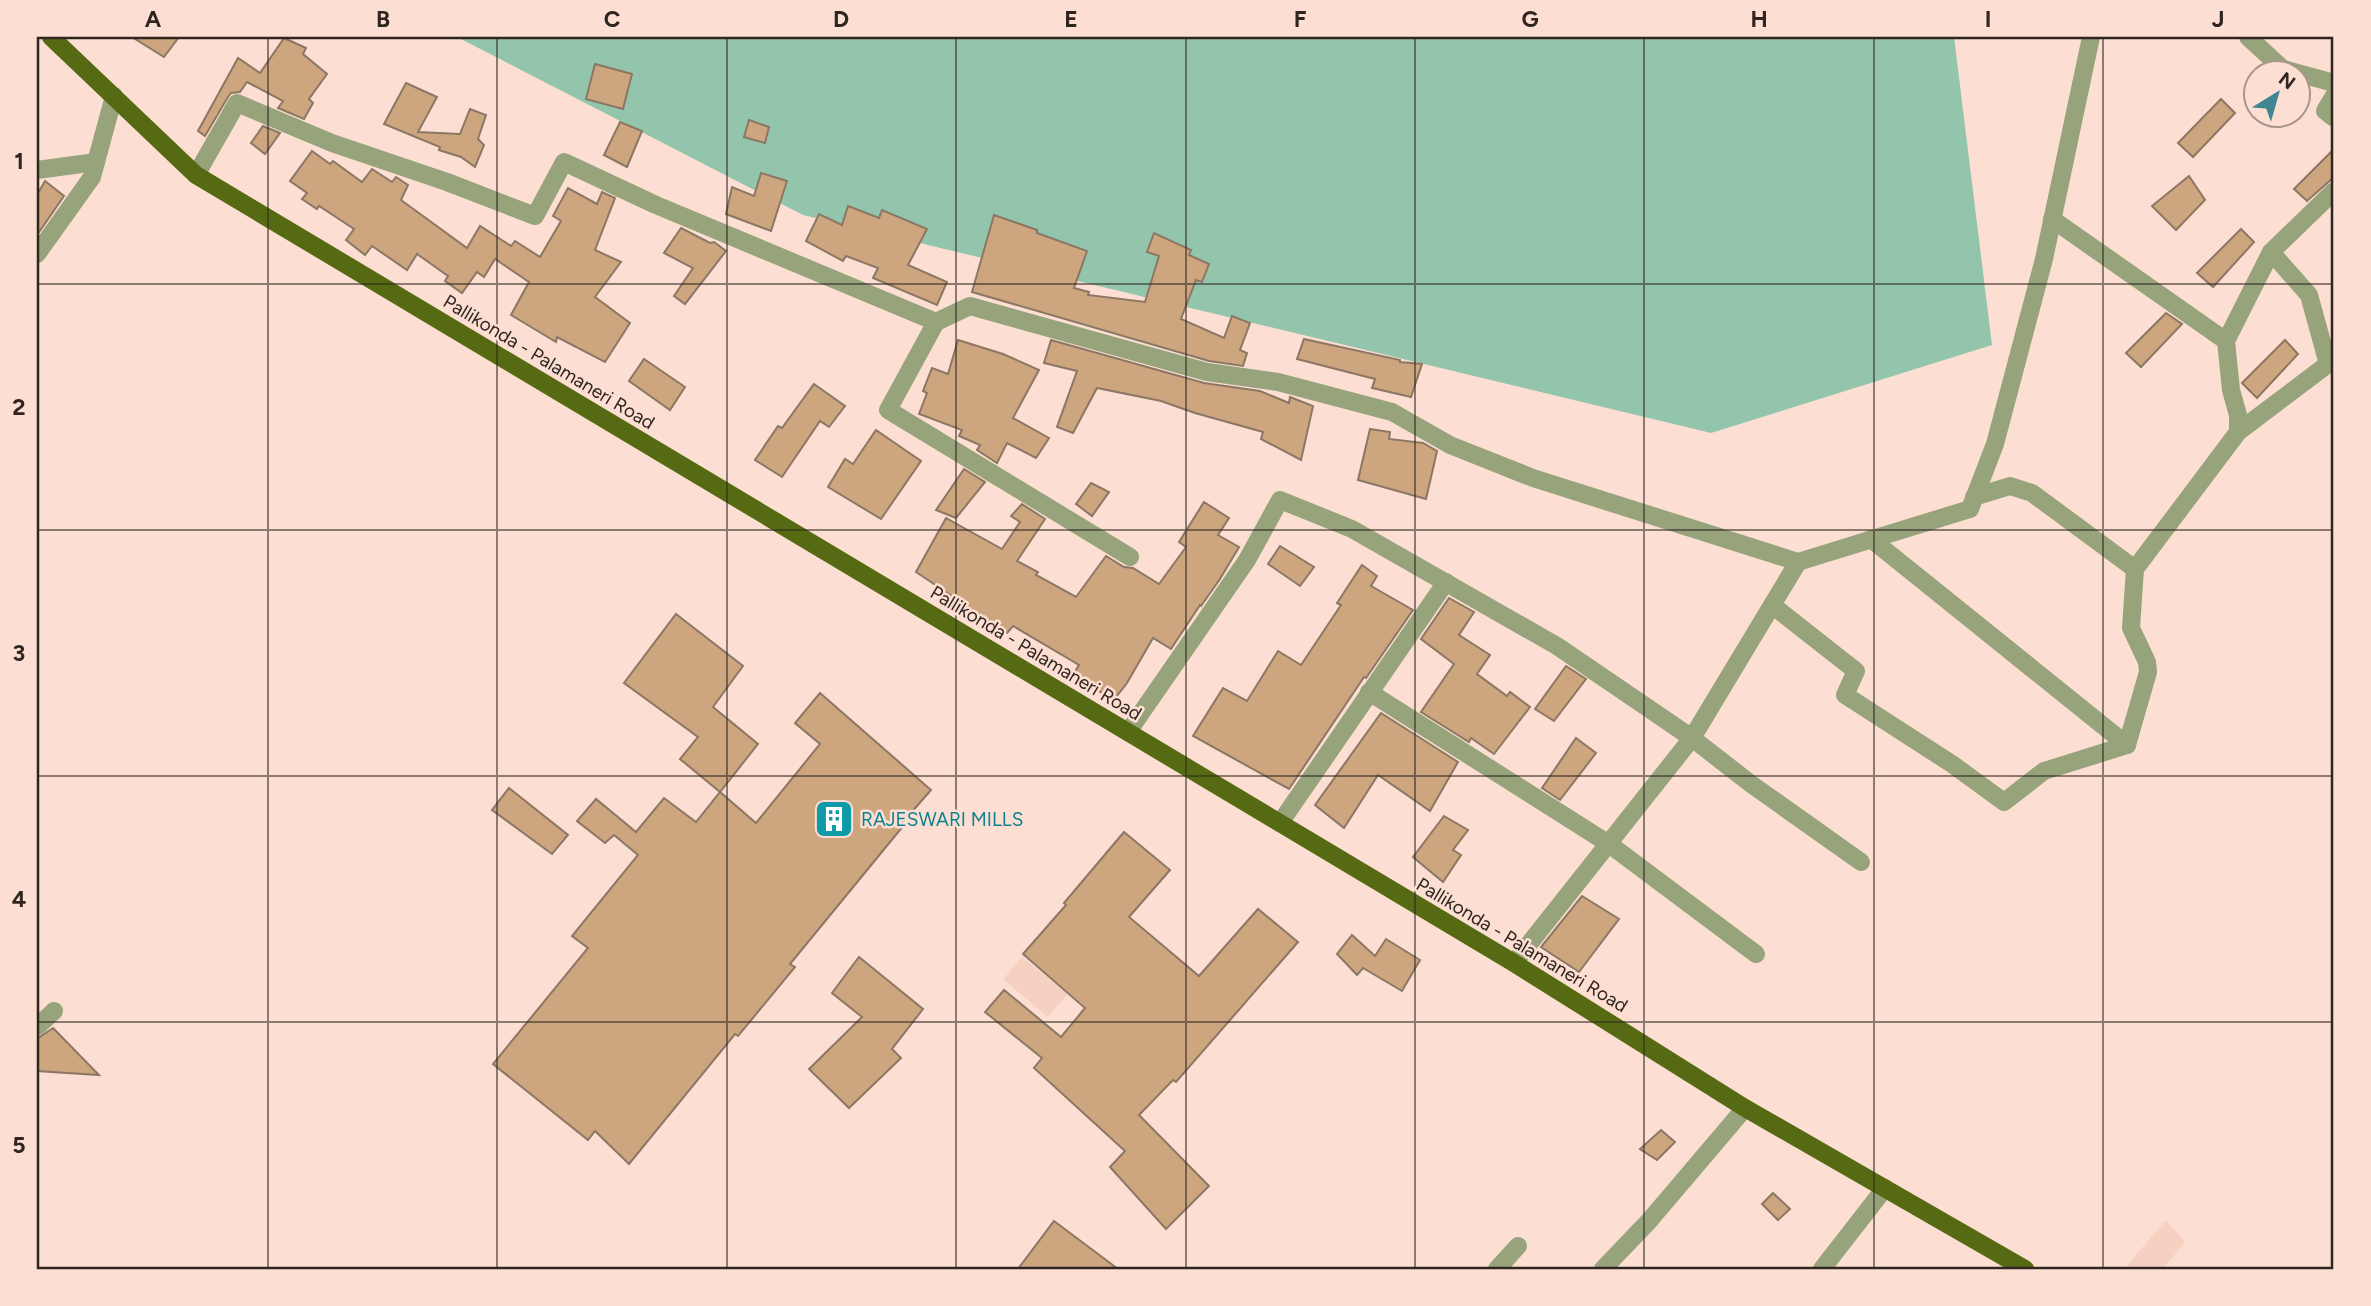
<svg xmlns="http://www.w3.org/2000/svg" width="2371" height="1306" font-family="Figtree,sans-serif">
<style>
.built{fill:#f6d1c1}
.green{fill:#93c5ac}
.building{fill:#cda57e;stroke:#8b7764;stroke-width:2}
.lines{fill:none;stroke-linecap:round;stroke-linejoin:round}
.minor{stroke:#96a37b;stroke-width:18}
.primary{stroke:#566a13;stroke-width:18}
.grid{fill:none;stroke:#302621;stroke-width:2;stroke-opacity:0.55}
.labels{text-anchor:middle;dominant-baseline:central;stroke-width:5;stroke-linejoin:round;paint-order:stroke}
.street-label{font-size:19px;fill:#302621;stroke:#fcdfd2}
.culture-label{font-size:19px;fill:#0d838f;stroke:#fcdfd2;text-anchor:start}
.neatline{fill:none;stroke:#302621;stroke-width:2.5}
.grid-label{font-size:23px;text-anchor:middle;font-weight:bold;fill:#302621}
</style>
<rect width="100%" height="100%" fill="#fcdfd2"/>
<!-- built -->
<g class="built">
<path d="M1022,957L1068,994L1048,1017L1003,979Z"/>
<path d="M2166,1220L2185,1242L2163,1269H2124Z"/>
</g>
<!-- green -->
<path class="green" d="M457,37H1954L1992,345L1711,433L803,215Z"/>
<!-- building -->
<g class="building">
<path d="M132,37H179L164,57Z"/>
<path d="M284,38L306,48L303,54L327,74L309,99L313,103L304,119L278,108L283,101L247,82L240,92L231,93L228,97L205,136L198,131L238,58L260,73Z"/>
<path d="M595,64L632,74L623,109L586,99Z"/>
<path d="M406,83L437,97L418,132L460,134L470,109L486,115L478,139L484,145L475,167L461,157L439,150L440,147L384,124Z"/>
<path d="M2221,99L2235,113L2193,157L2178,143Z"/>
<path d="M749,120L769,127L765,143L744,137Z"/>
<path d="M620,122L642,131L627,167L604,155Z"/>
<path d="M263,126L280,133L265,154L251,143Z"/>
<path d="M2334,149V177L2307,201L2294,189Z"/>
<path d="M312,151L330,164L333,161L362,182L372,169L392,182L396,177L408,185L401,200L467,248L480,226L511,246L515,241L540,257L561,221L553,216L568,188L597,204L602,192L615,198L595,250L621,262L595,297L630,323L605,362L557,337L556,342L511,315L529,282L495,259L484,277L477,272L462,293L445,281L448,276L417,254L407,270L372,246L365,255L346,240L354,229L319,206L317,209L302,199L307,193L290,181Z"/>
<path d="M761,173L787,181L771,231L726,214L732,187L754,196Z"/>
<path d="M2189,176L2205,200L2176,230L2152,206Z"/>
<path d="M45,181L64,196L37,235V195Z"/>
<path d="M848,206L879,218L882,210L927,229L908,265L947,282L937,305L873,278L878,268L846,256L843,261L806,241L819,214L842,225Z"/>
<path d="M994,215L1037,230V233L1087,251L1074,288L1089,292L1088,295L1145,302L1159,256L1147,252L1154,233L1191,250L1189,255L1209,264L1202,282L1196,280L1181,319L1224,338L1232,316L1250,323L1240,350L1247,353L1243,366L1209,361L972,292Z"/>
<path d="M681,228L710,243L714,242L726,251L685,304L674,296L693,268L664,253Z"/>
<path d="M2241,229L2254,242L2213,287L2197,273Z"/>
<path d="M2166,313L2182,324L2141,367L2126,353Z"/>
<path d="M1304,339L1400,360V362L1422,364L1411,397L1372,388L1375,379L1297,359Z"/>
<path d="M958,340L1003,354L1039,370L1013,418L1049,438L1036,458L1007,443L997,463L977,450L980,445L959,436L962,430L919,414L927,393L923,391L932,368L948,374Z"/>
<path d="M1051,340L1204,383L1260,391L1289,403L1290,397L1313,406L1301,460L1261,439L1263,432L1195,413L1161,401L1097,388L1073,433L1057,427L1077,371L1044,363Z"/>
<path d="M2285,340L2298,354L2257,398L2242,383Z"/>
<path d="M644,359L685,387L670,410L629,381Z"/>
<path d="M814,384L845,406L829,427L820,421L782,477L755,460L778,426L782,428Z"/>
<path d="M1370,429L1390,432L1389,439L1423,443L1437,451L1426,499L1358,480Z"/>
<path d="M876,430L921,461L881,519L828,487L845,459L853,464Z"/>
<path d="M964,469L985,482L956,518L936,510Z"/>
<path d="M1091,483L1109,492L1092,516L1076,504Z"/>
<path d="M1204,502L1229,518L1218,535L1239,547L1220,579L1201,606L1200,605L1171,649L1153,638L1127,683L1113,701L1074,673L1079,665L1013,626L1007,633L916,572L946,518L1002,549L1020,522L1011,516L1022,504L1045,519L1017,561L1038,572L1036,575L1076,597L1106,556L1124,567L1133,568L1159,584L1186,547L1179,542Z"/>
<path d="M1280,546L1314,567L1300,586L1268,564Z"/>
<path d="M1362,565L1377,576L1371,586L1413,610L1366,678L1364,677L1289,789L1193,736L1223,688L1247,701L1278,651L1301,665L1341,605L1337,603Z"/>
<path d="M1449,598L1474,612L1459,635L1490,655L1477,674L1507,696L1510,692L1530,707L1494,754L1471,738L1469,742L1421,712L1454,664L1421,639Z"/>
<path d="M676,614L743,666L713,707L758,744L720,792L680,759L698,737L624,683Z"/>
<path d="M1566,666L1586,679L1554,721L1535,709Z"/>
<path d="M820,693L931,790L902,823L904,825L790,964L795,967L738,1036L735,1034L629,1164L595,1131L588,1140L493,1064L588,948L572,936L638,855L614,835L605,843L577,821L596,799L636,832L664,798L696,822L720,792L756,823L820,744L795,723Z"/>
<path d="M1381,713L1458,762L1430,811L1378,775L1344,828L1315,805Z"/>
<path d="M1576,738L1596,753L1560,800L1542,788Z"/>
<path d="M509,788L568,835L552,854L492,810Z"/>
<path d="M1444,816L1468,830L1453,850L1461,855L1443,882L1413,857Z"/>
<path d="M1124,832L1170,870L1129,917L1199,976L1258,909L1298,942L1176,1082L1173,1080L1139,1115L1209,1186L1166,1229L1110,1167L1125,1151L1034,1068L1042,1058L985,1012L1004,990L1061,1037L1085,1008L1023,954L1066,905L1064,903Z"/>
<path d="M1582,896L1619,919L1579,972L1541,947Z"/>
<path d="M1352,935L1375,956L1386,939L1420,960L1402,991L1363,968L1357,975L1337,954Z"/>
<path d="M859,957L923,1009L892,1049L901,1058L849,1108L809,1069L862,1017L832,993Z"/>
<path d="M53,1028L99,1075L37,1071V1039Z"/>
<path d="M1661,1130L1675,1142L1657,1160L1640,1149Z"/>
<path d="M1773,1193L1790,1209L1778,1220L1762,1204Z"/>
<path d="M1054,1221L1118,1269H1018Z"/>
</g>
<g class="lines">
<!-- minor -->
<g class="minor">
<path d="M2248,37L2283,69L2334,83"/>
<path d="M2334,96L2325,111L2334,118"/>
<path d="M37,170L96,162"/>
<path d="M196,175L237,103L332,143L447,182L535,216L564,162L656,205L936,322L970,306L1207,372L1278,382L1392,412L1450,445L1533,478L1798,562L1970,509L1995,444L2044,259L2091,37"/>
<path d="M2052,219L2226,341"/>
<path d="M2271,252L2334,191"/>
<path d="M37,254L92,177L114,96"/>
<path d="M936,322L888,410L1130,557"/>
<path d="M2328,364L2309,295L2271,252L2226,341L2231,390L2238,415V432L2328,364L2334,362"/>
<path d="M1974,497L2010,486L2032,493L2135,569L2238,432"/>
<path d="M1871,539L2127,745"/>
<path d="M1772,605L1856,671L1845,695L1952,764L2004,802L2044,771L2127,745"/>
<path d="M1369,692L1609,844L1756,954"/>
<path d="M1128,732L1247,560L1280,500L1352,529L1557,646L1692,738L1751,784L1861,862"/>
<path d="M2127,745L2148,672L2147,662L2131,628L2135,569"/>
<path d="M1280,823L1446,582"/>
<path d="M1514,963L1692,738L1798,562"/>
<path d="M37,1027L54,1011"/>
<path d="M1497,1269L1518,1246"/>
<path d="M1603,1269L1649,1221L1745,1108"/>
<path d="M1822,1269L1885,1188"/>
</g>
<!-- primary -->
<path class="primary" d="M51,37L196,175L1514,963L1745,1108L2025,1269"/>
</g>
<!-- grid -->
<path class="grid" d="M268,37V1269M497,37V1269M727,37V1269M956,37V1269M1186,37V1269M1415,37V1269M1644,37V1269M1874,37V1269M2103,37V1269M37,284H2334M37,530H2334M37,776H2334M37,1022H2334"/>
<!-- icons -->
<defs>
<g id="building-square" transform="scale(2.0125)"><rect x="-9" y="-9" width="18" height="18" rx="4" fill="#0f9aa8" stroke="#fcdfd2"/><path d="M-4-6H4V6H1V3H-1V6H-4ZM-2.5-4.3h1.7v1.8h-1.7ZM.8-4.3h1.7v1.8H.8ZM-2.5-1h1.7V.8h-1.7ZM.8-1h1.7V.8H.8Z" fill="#fff"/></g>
</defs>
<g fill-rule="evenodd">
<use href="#building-square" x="834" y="819"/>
</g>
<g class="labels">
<!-- street labels -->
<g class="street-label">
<text transform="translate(549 362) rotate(31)">Pallikonda - Palamaneri Road</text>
<text transform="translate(1036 653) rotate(31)">Pallikonda - Palamaneri Road</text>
<text transform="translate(1522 945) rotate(31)">Pallikonda - Palamaneri Road</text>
</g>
<!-- culture labels -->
<g class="culture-label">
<text x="861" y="819">RAJESWARI MILLS</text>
</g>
</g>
<!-- border -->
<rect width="2371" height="1306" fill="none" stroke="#fcdfd2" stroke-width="77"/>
<!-- north arrow -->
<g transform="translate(2277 94) rotate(37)"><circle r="33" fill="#fcdfd2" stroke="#aa958b" stroke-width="2"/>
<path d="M0-5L12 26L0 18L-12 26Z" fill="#408692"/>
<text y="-10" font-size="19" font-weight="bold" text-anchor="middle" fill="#302621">N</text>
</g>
<rect x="38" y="38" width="2294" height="1230" class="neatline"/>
<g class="grid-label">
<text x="153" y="27">A</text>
<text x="383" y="27">B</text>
<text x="612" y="27">C</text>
<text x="841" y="27">D</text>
<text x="1071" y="27">E</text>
<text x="1300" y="27">F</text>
<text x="1530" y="27">G</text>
<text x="1759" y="27">H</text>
<text x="1988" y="27">I</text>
<text x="2218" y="27">J</text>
<text x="19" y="169">1</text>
<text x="19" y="415">2</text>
<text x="19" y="661">3</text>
<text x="19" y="907">4</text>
<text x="19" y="1153">5</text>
</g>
</svg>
